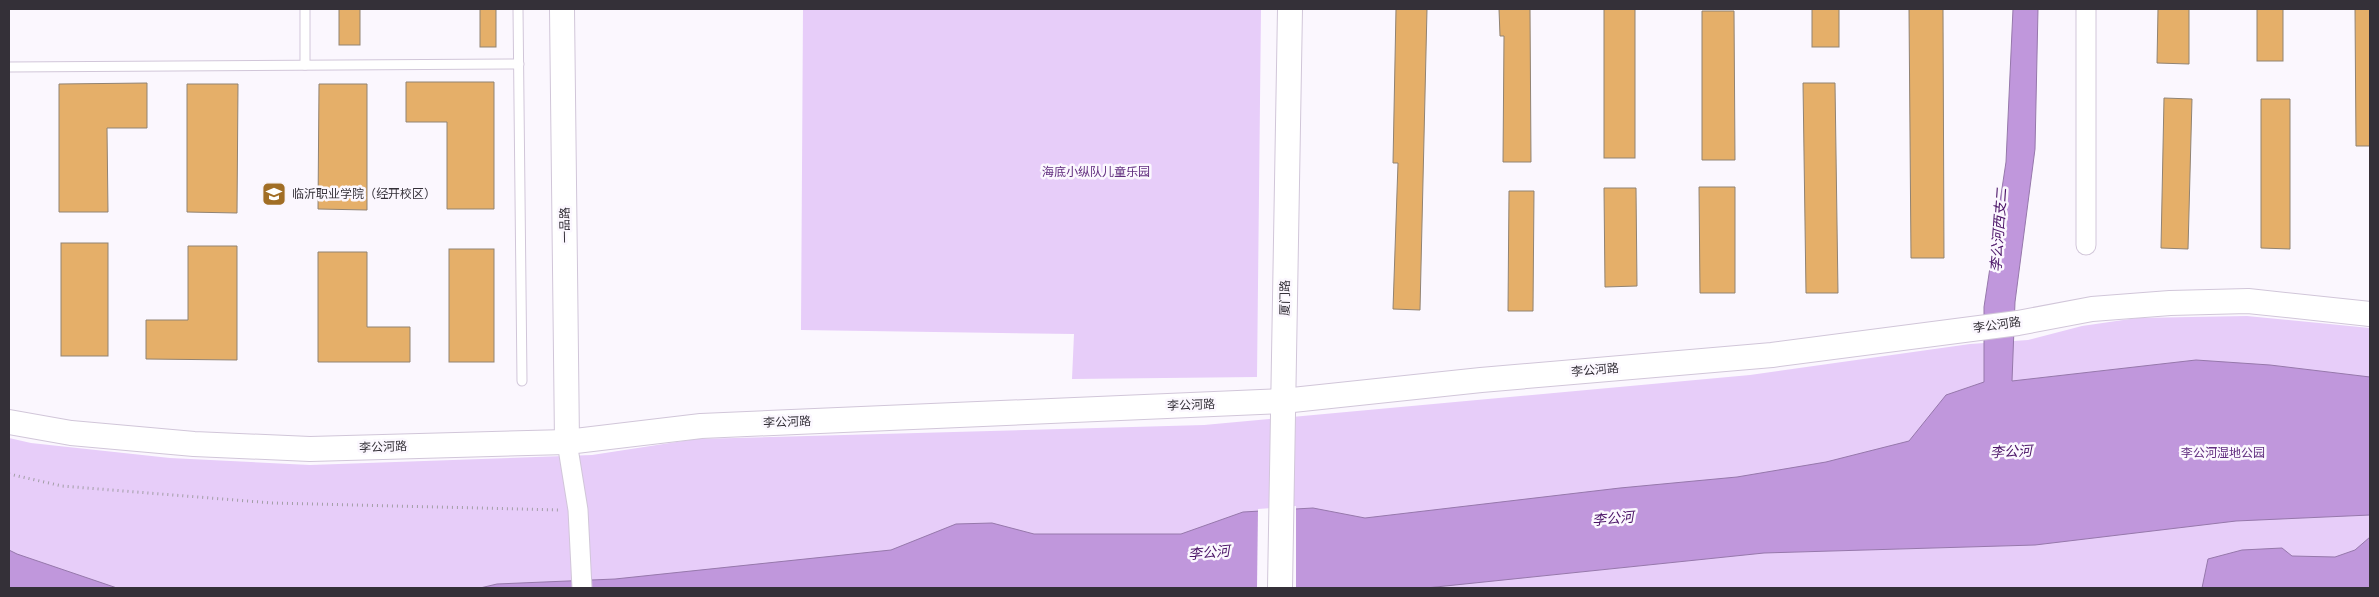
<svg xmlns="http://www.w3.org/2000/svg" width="2379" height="597" font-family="'Nunito Sans','Noto Sans SC',sans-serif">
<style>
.green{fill:#e7cdf9}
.water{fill:#c097dc;stroke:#9678ab}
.pier{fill:#fbf7fe}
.building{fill:#e5af69;stroke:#918373}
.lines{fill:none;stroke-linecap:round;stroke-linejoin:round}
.service-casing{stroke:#d1c6d9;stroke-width:11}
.minor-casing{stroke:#d1c6d9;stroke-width:21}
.tertiary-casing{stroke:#d1c6d9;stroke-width:26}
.path{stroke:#a29ea6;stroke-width:3;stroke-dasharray:1 4;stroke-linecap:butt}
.service{stroke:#fff;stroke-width:9}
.minor{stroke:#fff;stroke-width:19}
.tertiary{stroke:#fff;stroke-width:24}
.labels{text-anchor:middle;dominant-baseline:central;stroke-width:5;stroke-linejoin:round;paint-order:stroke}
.park-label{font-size:12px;fill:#602c7e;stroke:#fbf7fe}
.poi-label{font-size:12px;fill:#343038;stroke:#fbf7fe;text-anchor:start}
.street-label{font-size:12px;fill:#343038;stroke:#fbf7fe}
.water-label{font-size:14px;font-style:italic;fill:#4c1568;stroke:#fbf7fe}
</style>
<rect width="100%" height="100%" fill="#fbf7fe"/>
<!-- green -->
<g class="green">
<path d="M803,9H1261L1257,377L1072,379L1074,334L801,330Z"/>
<path d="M2247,316L2370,328V588H9V438L31,443L170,458L310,465L592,455L696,439L1204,425L1750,375L1970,344L2028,340L2082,326L2137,318Z"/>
</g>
<!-- water -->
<g class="water">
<path d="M2013,9H2038L2035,149L2015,302L2012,381L2196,360L2270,365L2370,377V515L2236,521L2035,545L1764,553L1426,588H480L497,584L615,579L891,550L956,524L992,523L1034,534H1181L1243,512L1313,508L1365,518L1620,488L1737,477L1826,462L1909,441L1946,395L1984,382V307L2006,162Z"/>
<path d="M2370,537V588H2202L2208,559L2242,550L2282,548L2292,556L2335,557L2355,550Z"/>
<path d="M9,550L17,554L117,588H9Z"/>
</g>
<!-- pier -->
<path class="pier" d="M1296,506V588H1257L1258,509Z"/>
<!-- building -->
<g class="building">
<rect x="339" y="9" width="21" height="36"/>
<rect x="480" y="9" width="16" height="38"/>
<path d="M1396,9H1427L1420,310L1393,309L1398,163H1393Z"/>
<path d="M1499,9H1530L1531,162H1503L1504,36H1500Z"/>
<rect x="1604" y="9" width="31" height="149"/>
<rect x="1812" y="9" width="27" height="38"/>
<path d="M1909,9H1943L1944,258H1911Z"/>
<path d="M2158,9H2189V64L2157,63Z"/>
<rect x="2257" y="9" width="26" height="52"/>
<path d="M2355,9H2370V146H2356Z"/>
<path d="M1702,11H1734L1735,160H1702Z"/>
<path d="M406,82H494V209H447V122H406Z"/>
<path d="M147,83V128H107L108,212H59V84Z"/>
<path d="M1803,83H1835L1838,293H1806Z"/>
<path d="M187,84H238L237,213L187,212Z"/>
<path d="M319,84H367V210L318,209Z"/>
<path d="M2164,98L2192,99L2188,249L2161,248Z"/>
<path d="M2261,99H2290V249L2261,248Z"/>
<path d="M1699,187H1735V293H1700Z"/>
<path d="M1604,188H1636L1637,286L1605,287Z"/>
<path d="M1509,191H1534L1533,311H1508Z"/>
<rect x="61" y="243" width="47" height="113"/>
<path d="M188,246H237V360L146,359V320H188Z"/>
<rect x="449" y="249" width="45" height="113"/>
<path d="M318,252H367V327H410V362H318Z"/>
</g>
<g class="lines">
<!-- service casing -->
<g class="service-casing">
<g id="service">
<path d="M305,9V65"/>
<path d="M518,9L522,381"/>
<path d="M9,67L519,64"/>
</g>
</g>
<!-- minor casing -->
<g class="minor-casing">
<g id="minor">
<path d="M2086,245V9"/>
<path d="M567,442L578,510L582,588"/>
</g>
</g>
<!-- tertiary casing -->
<g class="tertiary-casing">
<g id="tertiary">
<path d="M562,9L567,442"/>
<path d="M9,422L71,433L194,444L310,449L567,442L701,426L1283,401L1481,380L1772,355L2018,323L2092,309L2170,303L2248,301L2370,314"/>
<path d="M1280,588L1290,9"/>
</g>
</g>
<!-- path -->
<path class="path" d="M9,474L62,486L272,503L561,510"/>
<!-- service -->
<use href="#service" class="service"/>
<!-- minor -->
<use href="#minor" class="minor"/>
<!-- tertiary -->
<use href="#tertiary" class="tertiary"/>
</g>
<!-- icons -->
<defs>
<g id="school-square" transform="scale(1.25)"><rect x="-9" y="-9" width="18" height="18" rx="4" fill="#a16e25" stroke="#fbf7fe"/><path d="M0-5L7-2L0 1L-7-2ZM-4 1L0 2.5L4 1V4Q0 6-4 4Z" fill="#fff"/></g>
</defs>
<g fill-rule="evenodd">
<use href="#school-square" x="274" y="194"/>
</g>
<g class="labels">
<!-- park labels -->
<g class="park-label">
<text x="1096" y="172">海底小纵队儿童乐园</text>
<text x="2223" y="453">李公河湿地公园</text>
</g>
<!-- poi labels -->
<g class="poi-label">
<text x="292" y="194">临沂职业学院（经开校区）</text>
</g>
<!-- street labels -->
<g class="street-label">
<text transform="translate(565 225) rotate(-91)">一品路</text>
<text transform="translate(1285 298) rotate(-89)">厦门路</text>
<text transform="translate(1997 325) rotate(-8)">李公河路</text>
<text transform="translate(1595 370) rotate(-5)">李公河路</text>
<text transform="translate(1191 405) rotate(-2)">李公河路</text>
<text transform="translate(787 422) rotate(-2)">李公河路</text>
<text transform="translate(383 447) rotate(-2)">李公河路</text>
</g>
<!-- water labels -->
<g class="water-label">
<text transform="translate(1999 230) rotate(-86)">李公河西支二</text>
<text transform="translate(2011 452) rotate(-3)">李公河</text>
<text transform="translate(1613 519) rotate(-5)">李公河</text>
<text transform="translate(1209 553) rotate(-5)">李公河</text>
</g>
</g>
<!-- border -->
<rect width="2379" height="597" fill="none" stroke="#343038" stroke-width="20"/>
</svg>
